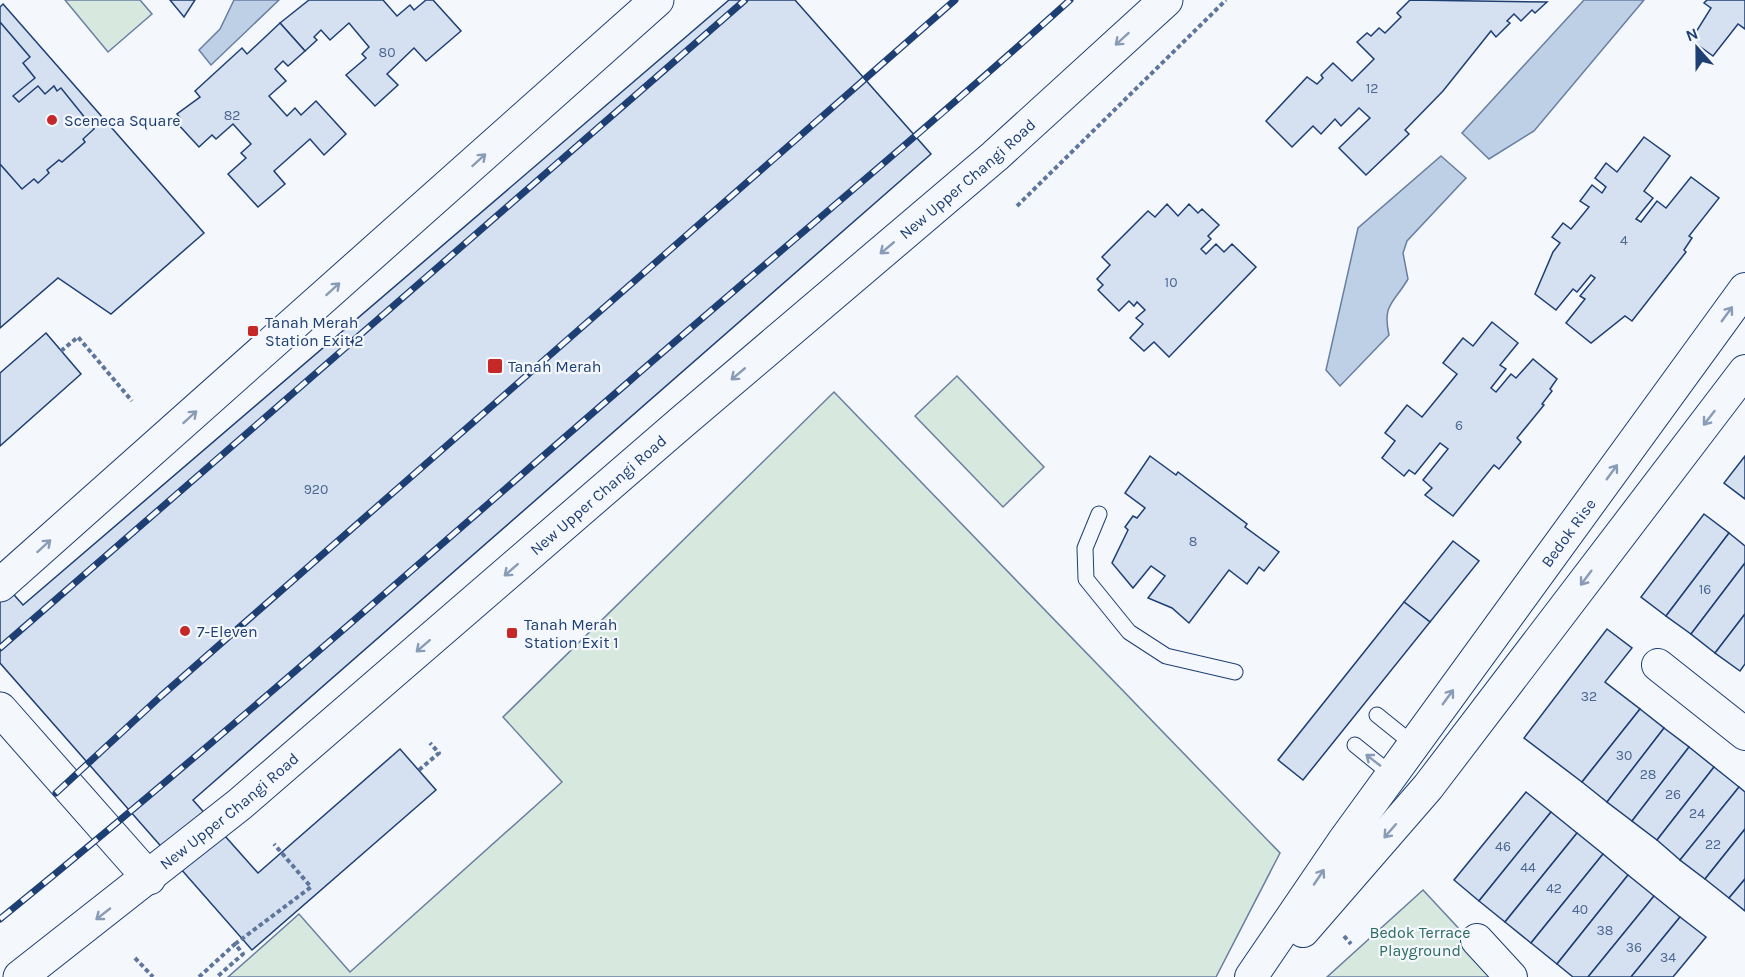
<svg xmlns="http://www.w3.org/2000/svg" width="1745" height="977" font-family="Karla,sans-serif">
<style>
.green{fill:#d7e8df;stroke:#687fa3;stroke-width:1.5}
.water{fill:#bed0e5;stroke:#687fa3;stroke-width:1.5}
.building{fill:#d5e0f0;stroke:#1d3f73;stroke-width:1.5}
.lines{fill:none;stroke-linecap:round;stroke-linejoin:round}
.lane-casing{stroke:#1d3f73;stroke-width:17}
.street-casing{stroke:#1d3f73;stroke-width:34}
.primary-casing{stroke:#1d3f73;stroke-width:35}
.path{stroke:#5e769c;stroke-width:4;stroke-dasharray:4.5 3;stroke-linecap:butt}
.lane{stroke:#f4f7fb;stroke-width:15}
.street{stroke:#f4f7fb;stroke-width:32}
.primary{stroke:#f4f7fb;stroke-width:33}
.rail-casing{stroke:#1d3f73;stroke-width:7}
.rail{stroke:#f4f7fb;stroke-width:4.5;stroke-dasharray:14;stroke-linecap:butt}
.oneway{stroke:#889bb7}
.poi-dot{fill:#c62828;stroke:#f4f7fb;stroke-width:2}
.labels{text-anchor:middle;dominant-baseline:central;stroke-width:4.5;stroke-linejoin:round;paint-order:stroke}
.number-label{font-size:14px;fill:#4b6792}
.poi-label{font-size:16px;fill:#1d3f73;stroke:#f4f7fb;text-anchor:start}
.street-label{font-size:16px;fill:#1d3f73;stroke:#f4f7fb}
.park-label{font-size:16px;fill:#2c6c60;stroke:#f4f7fb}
</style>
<rect width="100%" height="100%" fill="#f4f7fb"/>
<!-- green -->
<g class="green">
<path d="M65,0H140L152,14L108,52Z"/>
<path d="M957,376L1044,467L1003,507L915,416Z"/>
<path d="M834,392L1280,853L1216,977H228L299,914L350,972L562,782L503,717Z"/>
<path d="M1423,890L1504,977H1327Z"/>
</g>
<!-- water -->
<g class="water">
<path d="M234,0H279L211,65L199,50L220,29Z"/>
<path d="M1584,0H1644L1534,131L1489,159L1462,133Z"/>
<path d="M1441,156L1466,178L1407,241L1403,253L1408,279C1394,303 1382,304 1389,335L1340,386L1326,370L1358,228Z"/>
</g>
<!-- building -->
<g class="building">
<path d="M170,0H195L184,17Z"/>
<path d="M309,0H383L397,16L410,5L414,10L426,0H433L461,31L426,61L414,48L387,74L398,85L375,106L346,75L366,58L362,54L369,47L349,23L330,40L321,30L314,37L317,40L305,51L280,23Z"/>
<path d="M729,0H795L931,154L193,800L258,873L400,749L436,790L252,950L0,663V579L23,605Z"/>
<path d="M1410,0L1547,2L1535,13L1532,10L1521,21L1514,14L1507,21L1510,23L1496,37L1491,31L1443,91L1405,130L1409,134L1366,175L1339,148L1370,118L1359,108L1341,126L1335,119L1321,134L1313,126L1292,147L1266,121L1307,77L1317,84L1323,78L1321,75L1333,63L1352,81L1374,59L1357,42L1367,33L1371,36L1379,28L1385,33L1401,17L1397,13Z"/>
<path d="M1707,0H1745V29L1738,24L1713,56L1691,40L1711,8L1704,3Z"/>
<path d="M3,4L204,233L111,314L58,278L0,328V7Z"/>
<path d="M0,22L30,57L23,63L35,78L13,96L19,102L38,86L45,94L54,86L57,91L61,88L94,129L83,139L85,142L62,162L59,160L47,170L49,173L38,183L34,179L22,189L0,164Z"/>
<path d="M280,23L305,51L288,66L283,61L275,69L286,81L269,96L287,116L295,108L301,115L316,101L346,134L324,155L310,139L274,171L285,184L258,207L228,174L246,158L241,153L251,144L233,124L216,139L212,135L199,147L176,122L180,118L177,114L200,97L195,91L242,48L247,54Z"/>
<path d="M1644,137L1670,156L1644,191L1653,198L1636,219L1641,222L1657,201L1666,208L1691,177L1719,198L1689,236L1692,238L1684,250L1686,252L1632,321L1625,316L1591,343L1566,323L1585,299L1580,296L1595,278L1591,275L1577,292L1573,289L1556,310L1535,294L1553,252L1560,243L1552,237L1563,223L1571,229L1589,207L1580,201L1592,185L1602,193L1606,187L1595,178L1606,163L1617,172Z"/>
<path d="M1167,204L1178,216L1189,204L1198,213L1202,209L1219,225L1208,236L1211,239L1201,249L1206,254L1216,244L1224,252L1232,244L1256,267L1169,357L1154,342L1144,351L1130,338L1143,324L1136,318L1145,310L1137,302L1134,306L1129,301L1119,311L1098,290L1103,285L1097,279L1110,265L1102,257L1148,211L1155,217Z"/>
<path d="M1492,322L1518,343L1500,365L1506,369L1491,388L1496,392L1511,374L1516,378L1533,359L1557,379L1550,389L1552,391L1542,404L1544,405L1517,438L1521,442L1499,469L1494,465L1453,516L1425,495L1432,488L1423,480L1448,449L1440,443L1415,474L1409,470L1404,476L1382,458L1395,441L1385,433L1407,405L1422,417L1457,374L1443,363L1463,338L1473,346Z"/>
<path d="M46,333L81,374L0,446V373Z"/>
<path d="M1150,456L1176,475L1178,472L1247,524L1245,527L1279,552L1264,571L1259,567L1247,584L1229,570L1189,623L1172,608L1148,598L1165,576L1151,566L1133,588L1112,563L1128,530L1125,527L1133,516L1137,518L1145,508L1125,493Z"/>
<path d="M1745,456V499L1724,483Z"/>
<path d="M1704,514L1729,533L1666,616L1641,597Z"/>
<path d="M1729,533L1745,546V563L1691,634L1666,616Z"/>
<path d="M1453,541L1479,561L1430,622L1404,602Z"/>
<path d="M1745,563V614L1715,653L1691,634Z"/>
<path d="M1404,602L1430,622L1303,780L1278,760Z"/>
<path d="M1745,614V664L1740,671L1715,653Z"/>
<path d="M1607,629L1632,648L1605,682L1640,709L1582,782L1524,738Z"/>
<path d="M1640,709L1664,728L1607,802L1582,782Z"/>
<path d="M1664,728L1689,747L1632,821L1607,802Z"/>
<path d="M1689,747L1714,767L1657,840L1632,821Z"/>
<path d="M1714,767L1739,787L1680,860L1657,840Z"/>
<path d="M1739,787L1745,792V829L1705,879L1680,860Z"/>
<path d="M1526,792L1551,812L1479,901L1454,880Z"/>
<path d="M1551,812L1577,833L1505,922L1479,901Z"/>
<path d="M1745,829V879L1729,898L1705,879Z"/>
<path d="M1577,833L1603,854L1531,943L1505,922Z"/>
<path d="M1603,854L1628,875L1557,964L1531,943Z"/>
<path d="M1628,875L1654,896L1588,977H1573L1557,964Z"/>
<path d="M1745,879V911L1729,898Z"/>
<path d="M1654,896L1680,917L1631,977H1588Z"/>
<path d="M1680,917L1706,937L1673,977H1631Z"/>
</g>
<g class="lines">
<!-- lane casing -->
<g class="lane-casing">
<g id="lane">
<path d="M1099,514L1085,548L1086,579L1129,632L1166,656L1235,672"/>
<path d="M1377,715L1413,744"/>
<path d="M1355,745L1392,775"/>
</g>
</g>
<!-- street casing -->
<g class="street-casing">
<g id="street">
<path d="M1658,665L1745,734"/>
<path d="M1303,931L1428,787L1745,371"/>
<path d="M1477,940L1511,977"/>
<path id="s1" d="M1251,977L1343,842L1745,289"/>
</g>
</g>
<!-- primary casing -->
<g class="primary-casing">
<g id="primary">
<path d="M0,585L657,0"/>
<path d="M0,709L149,878"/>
<path id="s2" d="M20,977L240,804L682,422L995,156L1166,0"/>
</g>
</g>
<!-- path -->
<g class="path">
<path d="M1017,206L1226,0"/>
<path d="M61,351L78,337L132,401"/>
<path d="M419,770L439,753L430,743"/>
<path d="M1344,936L1351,944"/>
<path d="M235,944L311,887L274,844"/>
<path d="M135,958L153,977"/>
<path d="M199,977L235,944L243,954L217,977"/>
</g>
<!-- lane -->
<use href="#lane" class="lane"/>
<!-- street -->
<use href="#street" class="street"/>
<!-- primary -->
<use href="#primary" class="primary"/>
<!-- rail casing -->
<g class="rail-casing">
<g id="rail">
<path d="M0,648L745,0"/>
<path d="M56,793L161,696L955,0"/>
<path d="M0,919C213,746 418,564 625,385C773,256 925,131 1070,0"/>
</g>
</g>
<!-- rail -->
<use href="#rail" class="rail"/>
</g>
<!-- one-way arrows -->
<defs><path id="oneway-shaft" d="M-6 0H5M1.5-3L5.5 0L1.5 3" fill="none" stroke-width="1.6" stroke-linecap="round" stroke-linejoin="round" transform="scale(1.5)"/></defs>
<g class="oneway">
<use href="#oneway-shaft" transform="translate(1122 39) rotate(138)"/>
<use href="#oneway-shaft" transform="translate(479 160) rotate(-42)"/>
<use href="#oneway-shaft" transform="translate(887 248) rotate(140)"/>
<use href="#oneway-shaft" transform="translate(333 289) rotate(-42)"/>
<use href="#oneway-shaft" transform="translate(1727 314) rotate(-54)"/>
<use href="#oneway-shaft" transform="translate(738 374) rotate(140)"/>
<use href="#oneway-shaft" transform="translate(190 417) rotate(-42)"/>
<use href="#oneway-shaft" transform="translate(1709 418) rotate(128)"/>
<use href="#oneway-shaft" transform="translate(1612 472) rotate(-54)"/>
<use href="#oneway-shaft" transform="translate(44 546) rotate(-42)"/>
<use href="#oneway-shaft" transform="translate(511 570) rotate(139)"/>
<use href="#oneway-shaft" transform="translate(1586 578) rotate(127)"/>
<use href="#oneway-shaft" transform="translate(423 646) rotate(139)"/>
<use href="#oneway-shaft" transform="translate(1448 697) rotate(-54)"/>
<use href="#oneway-shaft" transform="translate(1373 760) rotate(-142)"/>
<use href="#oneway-shaft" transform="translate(1390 831) rotate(131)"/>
<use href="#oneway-shaft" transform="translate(1319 877) rotate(-56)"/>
<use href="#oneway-shaft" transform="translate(103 914) rotate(142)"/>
</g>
<!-- markers -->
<g class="poi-dot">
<circle cx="52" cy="120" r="6"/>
<rect x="247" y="325" width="12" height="12" rx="3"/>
<rect x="487" y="358" width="16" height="16" rx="3"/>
<circle cx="185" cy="631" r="6"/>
<rect x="506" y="627" width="12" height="12" rx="3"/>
</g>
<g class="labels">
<!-- number labels -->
<g class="number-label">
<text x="387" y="52">80</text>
<text x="1372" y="88">12</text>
<text x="232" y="115">82</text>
<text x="1624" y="240">4</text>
<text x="1171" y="282">10</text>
<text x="1459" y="425">6</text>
<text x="316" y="489">920</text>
<text x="1193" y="541">8</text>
<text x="1705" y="589">16</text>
<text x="1589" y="696">32</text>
<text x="1624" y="755">30</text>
<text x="1648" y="774">28</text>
<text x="1673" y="794">26</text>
<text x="1697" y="813">24</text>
<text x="1713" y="844">22</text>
<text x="1503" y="846">46</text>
<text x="1528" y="867">44</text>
<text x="1554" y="888">42</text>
<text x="1580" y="909">40</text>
<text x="1605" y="930">38</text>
<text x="1634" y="947">36</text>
<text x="1668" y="957">34</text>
</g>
<!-- poi labels -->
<g class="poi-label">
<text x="64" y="120">Sceneca Square</text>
<text x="265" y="322">Tanah Merah<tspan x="265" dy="18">Station Exit 2</tspan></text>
<text x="508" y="366">Tanah Merah</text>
<text x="524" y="624">Tanah Merah<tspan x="524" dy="18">Station Exit 1</tspan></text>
<text x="197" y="631">7-Eleven</text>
</g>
<!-- street labels -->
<g class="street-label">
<text stroke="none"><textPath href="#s2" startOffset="1239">New Upper Changi Road</textPath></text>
<text stroke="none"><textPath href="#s2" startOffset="753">New Upper Changi Road</textPath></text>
<text stroke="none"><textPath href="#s1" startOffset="546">Bedok Rise</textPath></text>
<text stroke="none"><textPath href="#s2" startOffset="267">New Upper Changi Road</textPath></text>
</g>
<!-- park labels -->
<g class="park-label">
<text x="1420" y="932">Bedok Terrace<tspan x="1420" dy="18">Playground</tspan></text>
</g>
</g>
<!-- north arrow -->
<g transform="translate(1697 48) rotate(339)" stroke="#f4f7fb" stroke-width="4.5" paint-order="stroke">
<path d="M0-4.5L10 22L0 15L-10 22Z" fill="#1d3f73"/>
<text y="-9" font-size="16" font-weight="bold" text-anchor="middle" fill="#1d3f73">N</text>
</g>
</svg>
